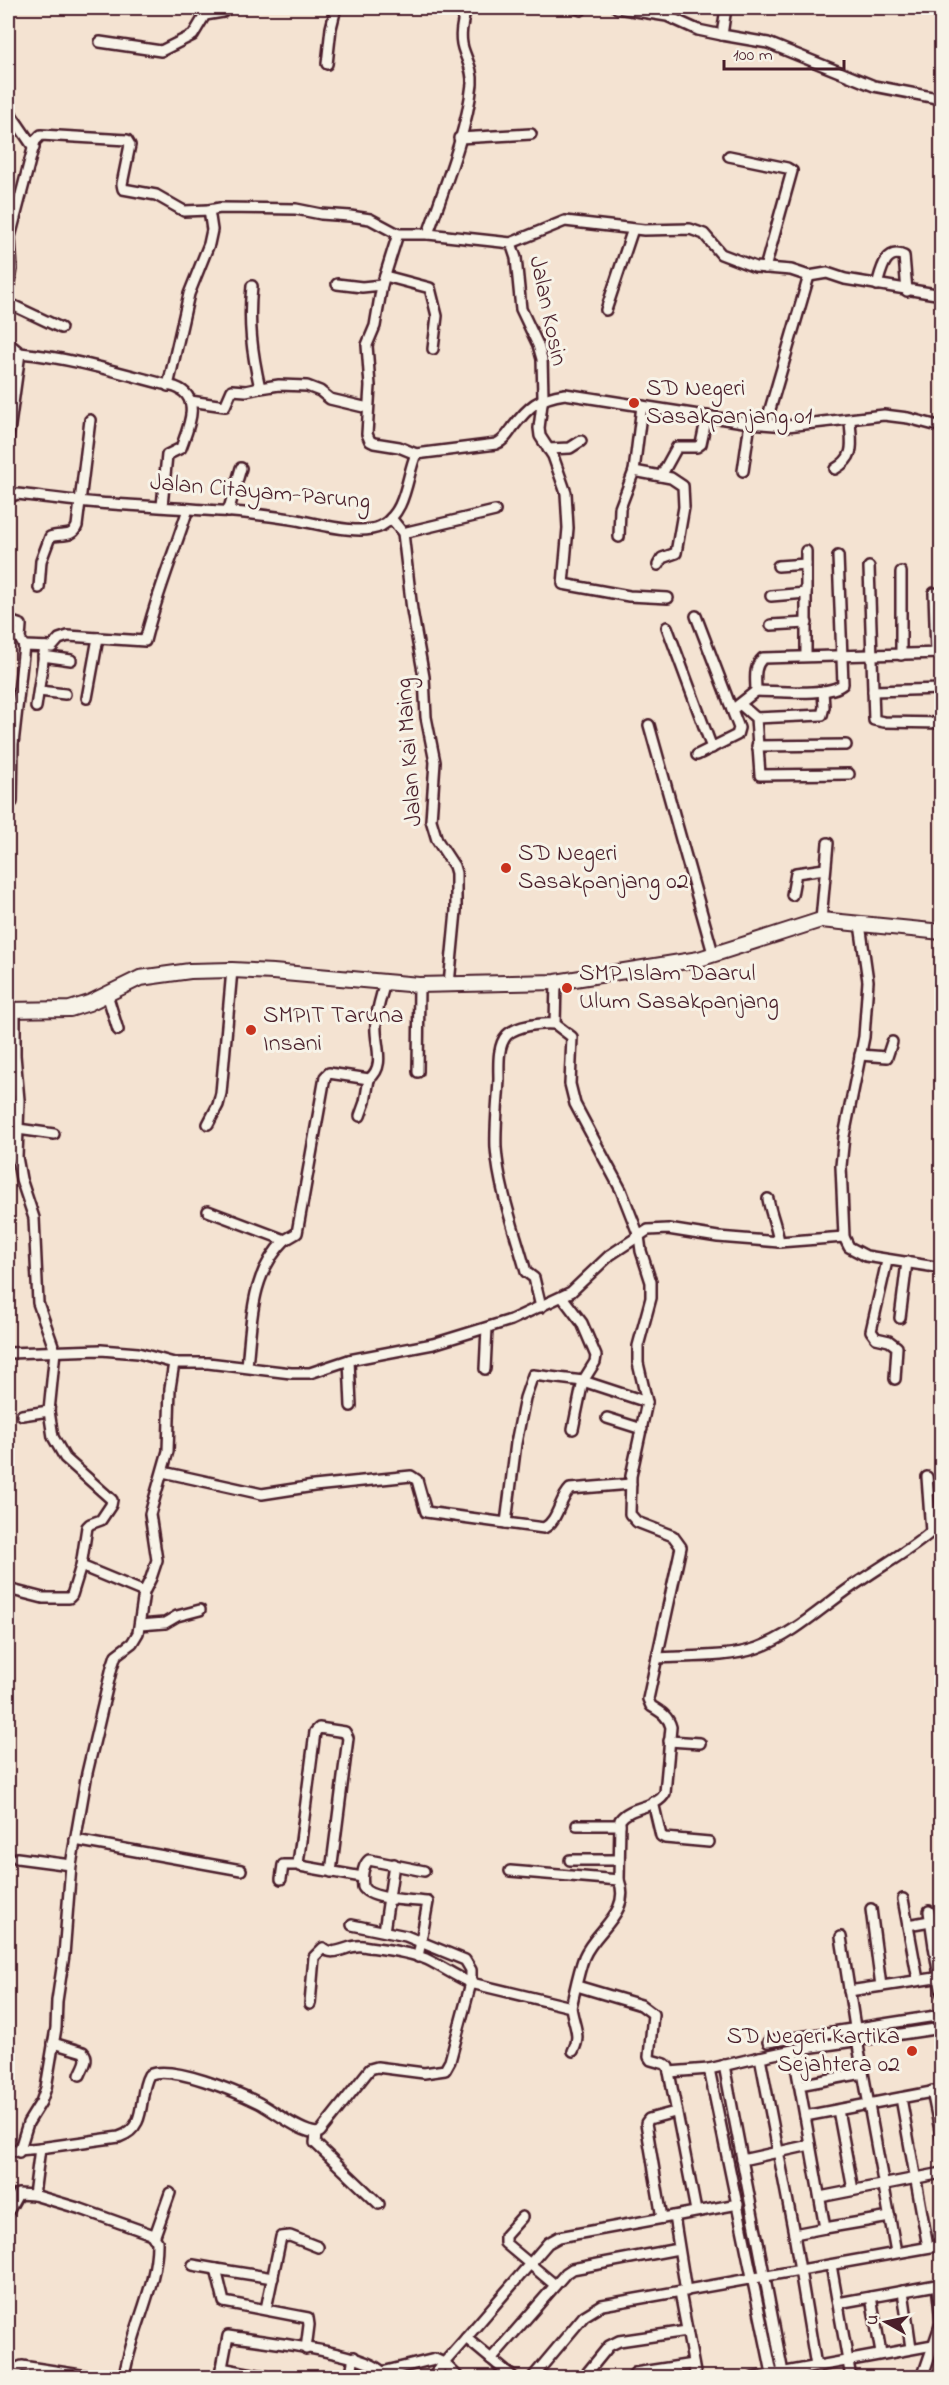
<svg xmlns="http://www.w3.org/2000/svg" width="949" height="2385" font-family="'Indie Flower',sans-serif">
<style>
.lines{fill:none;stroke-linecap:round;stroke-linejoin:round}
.minor-casing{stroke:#4a1f2b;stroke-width:14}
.secondary-casing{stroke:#4a1f2b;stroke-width:18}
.minor{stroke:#f7f3e8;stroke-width:9}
.secondary{stroke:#f7f3e8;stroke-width:14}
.poi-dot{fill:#c8321e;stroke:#f7f3e8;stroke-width:2}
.labels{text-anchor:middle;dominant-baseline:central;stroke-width:6;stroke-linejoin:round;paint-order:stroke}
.street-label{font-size:24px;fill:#4a1f2b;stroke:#f7f3e8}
.poi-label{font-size:24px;fill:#4a1f2b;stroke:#f7f3e8;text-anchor:start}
</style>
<rect width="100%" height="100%" fill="#f4e3d2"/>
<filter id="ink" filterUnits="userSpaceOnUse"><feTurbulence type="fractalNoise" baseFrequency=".0167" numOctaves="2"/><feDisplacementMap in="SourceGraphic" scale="12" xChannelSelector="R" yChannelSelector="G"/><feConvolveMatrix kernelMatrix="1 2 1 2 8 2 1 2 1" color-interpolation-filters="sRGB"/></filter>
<g filter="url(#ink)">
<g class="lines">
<!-- minor casing -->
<g class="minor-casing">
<g id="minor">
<path d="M577,8L581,10"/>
<path d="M617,8L667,16L698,30L722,35L768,43L874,86L942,99"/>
<path d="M722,35L726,8"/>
<path d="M100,42L161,51L193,35L205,15L223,12L228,8"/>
<path d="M327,64L331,28L336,8"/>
<path d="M8,110L34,148"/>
<path d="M459,138L531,134"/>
<path d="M729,156L787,168L792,171L765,268"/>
<path d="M428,234C444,188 467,132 472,84C473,70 467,61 463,48C459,35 463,21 466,8"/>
<path d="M511,243L565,221L644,230L690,229L704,234L721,254L755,267L791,270L809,276L827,273L845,279L942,295"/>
<path d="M385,276L430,288L437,316L433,349"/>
<path d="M337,284L362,287L382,285"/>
<path d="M877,285C881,272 885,247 904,256L907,291"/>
<path d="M252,286C248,322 252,353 260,388L279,385L307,386L320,391L330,399L368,408"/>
<path d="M8,295L12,269L10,237L35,141L41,135L127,140L130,145L122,184L123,189L156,195L184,211L209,210"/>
<path d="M8,303L61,328"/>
<path d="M606,310L633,229"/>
<path d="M8,343L20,353L8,440"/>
<path d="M20,353C73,358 124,374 175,387C203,397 188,428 181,448L167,455L162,506"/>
<path d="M168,386L189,294L209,244L212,230L209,210L220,208L296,209L321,214L350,216L370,219L398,234"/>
<path d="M190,401L225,406L232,390L246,391L260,388"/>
<path d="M766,423L809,276"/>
<path d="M548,449L570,448L581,441"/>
<path d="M416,454L399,447L374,443L370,441L367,434L370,386L367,345L375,326L382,285L398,234H428L511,243L516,258L521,309L538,345L542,359L543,396L539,428L540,436L553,456L566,493L568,528L563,584L629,596L668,598"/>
<path d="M835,469C857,456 851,443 850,421"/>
<path d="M634,471L671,478L683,486L684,507L676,553L662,558L658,565"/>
<path d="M743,471L750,423"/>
<path d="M661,476L677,447H697L701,444L707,416"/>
<path d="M8,498L17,494C44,497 71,501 99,503C162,508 227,509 291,519C313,522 360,537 381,526C407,512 406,477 416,454L496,444C504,441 508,434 513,427C529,406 538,398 565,394L750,423L787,426L884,415L908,418L942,427"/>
<path d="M228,512L241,468"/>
<path d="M391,518L403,533L412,610L424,677L426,717L435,762L431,820L437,840L454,866L456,873V911L449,984"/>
<path d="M403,533L495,511"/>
<path d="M619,537L620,508L634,471L642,406"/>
<path d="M806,551V656"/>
<path d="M778,566L806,564"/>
<path d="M869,567L874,720L884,722L942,723"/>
<path d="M901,572V655"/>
<path d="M39,588L41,561L50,537C60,533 72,539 77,526L90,420"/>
<path d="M934,593L936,653"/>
<path d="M771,596L806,593"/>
<path d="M696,616L732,710"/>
<path d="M8,618L12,622L21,625L20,639L24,646"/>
<path d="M771,625L807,623"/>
<path d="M667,627L712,748"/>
<path d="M43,656L71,660"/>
<path d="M39,691L65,694"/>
<path d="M756,691C776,691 829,697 843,684L838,556"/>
<path d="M873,691L942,689"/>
<path d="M87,698L98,638"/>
<path d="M740,704L756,718L760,775L849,774"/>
<path d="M36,707L45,647"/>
<path d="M756,718L822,715L824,707L823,691"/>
<path d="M649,725L713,953"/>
<path d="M757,746L846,745"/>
<path d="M697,755L737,735L739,728L732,710L756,691C756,679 753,667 763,658L942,653"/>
<path d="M12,802L13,744L24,646L52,647L59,639L68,636L145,641C156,596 174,553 188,509"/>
<path d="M792,895L796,873L825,869"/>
<path d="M821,920L828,843"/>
<path d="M860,924L868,981L864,1037L844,1136L841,1166L844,1237L849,1247L866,1256L942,1268"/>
<path d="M107,994L118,1030"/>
<path d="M15,1010V1055L19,1100L17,1157L21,1179L34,1218L38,1303L55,1351L49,1411L53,1437L65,1458L112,1500L111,1505L101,1520L90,1524L87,1527L81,1566"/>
<path d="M860,1055L887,1057L892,1042"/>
<path d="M418,1072L419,985"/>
<path d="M360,1116L365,1102L369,1079"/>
<path d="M208,1124L218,1105L221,1093L232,970"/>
<path d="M8,1135L18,1129L54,1134"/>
<path d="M768,1199C771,1215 777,1227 779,1242"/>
<path d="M208,1211L285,1240L297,1233L325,1077L329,1073L369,1079C387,1066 374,1042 376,1024C376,1010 382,995 385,982"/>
<path d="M887,1261L871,1331L876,1338L889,1341L897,1347L895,1379"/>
<path d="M563,1298L582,1323L596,1356L595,1362L583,1381L573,1429"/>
<path d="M541,1307L534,1278L526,1272C515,1232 499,1189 496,1148C495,1125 498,1102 499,1079C499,1066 497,1046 507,1035C517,1025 542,1023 555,1024"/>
<path d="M900,1318L907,1262"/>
<path d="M8,1353L101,1350L138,1353L174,1363H208L291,1373H310L349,1360L433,1344L511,1320L571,1292L610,1255L648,1230L668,1229L718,1237L779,1242L844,1237"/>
<path d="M349,1360L351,1406"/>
<path d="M247,1366C252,1320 250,1275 285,1240"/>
<path d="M485,1369L487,1328"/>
<path d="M22,1415L49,1411"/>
<path d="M607,1418L642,1429"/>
<path d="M163,1472L262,1494L314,1486L411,1476L417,1480L426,1512L506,1523L516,1443L525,1398L533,1375L583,1381L647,1402"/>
<path d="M927,1477L931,1532"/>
<path d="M506,1523L544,1528C558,1521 559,1500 570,1489L631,1484"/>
<path d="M8,1589L43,1598H69L72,1595L81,1566L144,1592"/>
<path d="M140,1625L165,1623L177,1616L200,1610"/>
<path d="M657,1658C687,1656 728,1658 757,1648C796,1634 826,1603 860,1581C884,1564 909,1551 931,1532L942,1533"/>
<path d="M669,1741L700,1743"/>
<path d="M653,1802L661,1836L665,1838L709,1842"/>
<path d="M577,1825H620"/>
<path d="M75,1840L241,1870"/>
<path d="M17,1858L71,1865"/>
<path d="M570,1860H619"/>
<path d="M510,1871L619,1880"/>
<path d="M331,1872L348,1738L345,1732L319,1728L315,1732L298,1864L300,1866L362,1877"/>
<path d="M281,1879L283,1865H299"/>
<path d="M903,1899L918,1980"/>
<path d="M871,1909L881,1986"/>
<path d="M929,1911L934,1946"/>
<path d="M908,1925L930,1921"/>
<path d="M384,1931L394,1864"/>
<path d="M841,1937L857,2040L896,2252"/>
<path d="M942,1944L934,1946L942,1994"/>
<path d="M418,1957L428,1902C413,1900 370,1900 363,1887C362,1878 362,1866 369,1860L424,1871"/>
<path d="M577,1986L641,2005L653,2014L649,2057L651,2060L665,2064L668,2067L696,2211"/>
<path d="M849,1991L942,1977"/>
<path d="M310,2004L314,1957L323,1948C334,1958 348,1944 362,1946C382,1949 406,1951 426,1959C441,1966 455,1976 471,1983V1970L465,1960L406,1936L352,1925"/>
<path d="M571,2007C573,2024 582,2036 573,2051"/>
<path d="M768,2042L942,2015"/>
<path d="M53,2043L83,2052C90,2059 83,2067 80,2075"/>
<path d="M793,2050L805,2116"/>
<path d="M724,2065L784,2378"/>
<path d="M709,2069L773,2378"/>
<path d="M669,2072L709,2069L760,2057"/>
<path d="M799,2085L863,2073"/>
<path d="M932,2091L942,2140"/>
<path d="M901,2098L928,2247"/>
<path d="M838,2110L853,2190"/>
<path d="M316,2134L315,2143L379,2204"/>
<path d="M40,2148L119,2137C149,2127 137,2096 149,2075C171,2064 237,2092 259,2103C273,2110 306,2137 320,2132L370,2069L377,2067L424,2073L445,2070L450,2061L471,1983L571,2007C575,1991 578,1973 584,1957C595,1930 632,1913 619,1880L620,1820C630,1805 657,1809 665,1793L671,1727C668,1716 661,1712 651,1706L648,1699L681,1547L673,1536L637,1522L630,1514L631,1476L647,1402L638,1363V1346L651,1298V1282L641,1251L639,1236L621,1190L575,1104L570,1084L572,1037L555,1024L556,982"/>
<path d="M8,2151L40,2148L34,2195L81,2209L151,2234L157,2241C158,2286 130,2332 124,2378"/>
<path d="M19,2152L28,2123L41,2102L46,2088L56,2028L57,2001L64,1955L71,1865L87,1773L112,1667L116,1655L132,1643L138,1633L144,1592L151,1578L157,1560L150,1514L168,1451L170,1388L174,1363"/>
<path d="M742,2160L810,2145"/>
<path d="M820,2197L942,2173"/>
<path d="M8,2212L18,2194L34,2195"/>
<path d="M522,2217L505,2236V2243L555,2285"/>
<path d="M662,2218L646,2123L649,2119L675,2112"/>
<path d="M825,2228L890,2217"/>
<path d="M794,2234L825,2228L805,2116L942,2090"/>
<path d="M154,2238L170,2193"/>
<path d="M193,2265L216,2269L224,2302L308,2318L309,2325L306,2349"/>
<path d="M831,2265L851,2378"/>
<path d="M216,2269L273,2278"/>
<path d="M937,2285L941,2321"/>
<path d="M686,2291L674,2216L738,2204"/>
<path d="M903,2291L911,2348"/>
<path d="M680,2292L696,2378"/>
<path d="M871,2297L881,2353"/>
<path d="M838,2303L942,2284"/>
<path d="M266,2309L281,2237L290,2236L318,2247"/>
<path d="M491,2359L566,2273L572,2269L678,2249"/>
<path d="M816,2366L794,2234L760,2057L793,2050L942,2028"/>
<path d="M221,2368L274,2378"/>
<path d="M8,2372L22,2366L100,2378"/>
<path d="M382,2372L435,2359L444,2363L466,2338"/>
<path d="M220,2378L228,2336C259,2341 366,2352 382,2372L383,2378"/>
<path d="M350,2378L354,2357"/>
<path d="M431,2378L444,2363L459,2378"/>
<path d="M514,2378L466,2338L548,2243L559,2237L674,2216"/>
<path d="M532,2378L584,2316L602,2305L942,2245"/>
<path d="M583,2378L609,2346L619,2341L687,2331"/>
<path d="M631,2378L635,2373L693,2364"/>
<path d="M753,2378L933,2345"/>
<path d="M922,2378L942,2320"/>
</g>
</g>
<!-- secondary casing -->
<g class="secondary-casing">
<path id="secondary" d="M8,1010L70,1009L89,1003L140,978L190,971L232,970L273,972L419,985L556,982L699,959L821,920L942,932"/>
</g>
<!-- minor -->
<use href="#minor" class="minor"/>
<!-- secondary -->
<use href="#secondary" class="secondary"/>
</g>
</g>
<!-- markers -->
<g class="poi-dot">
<circle cx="634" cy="403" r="6"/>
<circle cx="506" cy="868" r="6"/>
<circle cx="567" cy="988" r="6"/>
<circle cx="251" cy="1030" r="6"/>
<circle cx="912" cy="2051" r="6"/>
</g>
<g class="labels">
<!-- street labels -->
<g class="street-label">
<text transform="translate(547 311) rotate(78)">Jalan Kosin</text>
<text transform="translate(260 493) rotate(5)">Jalan Citayam-Parung</text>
<text transform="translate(410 752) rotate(-94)">Jalan Kai Maing</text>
</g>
<!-- poi labels -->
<g class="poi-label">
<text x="646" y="389">SD Negeri<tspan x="646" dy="28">Sasakpanjang 01</tspan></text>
<text x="518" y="854">SD Negeri<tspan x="518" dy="28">Sasakpanjang 02</tspan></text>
<text x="579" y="974">SMP Islam Daarul<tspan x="579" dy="28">Ulum Sasakpanjang</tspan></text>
<text x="263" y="1016">SMPIT Taruna<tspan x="263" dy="28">Insani</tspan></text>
<text x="900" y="2037" text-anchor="end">SD Negeri Kartika<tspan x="900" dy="28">Sejahtera 02</tspan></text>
</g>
</g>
<!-- margin -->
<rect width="949" height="2385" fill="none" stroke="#f7f3e8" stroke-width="30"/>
<rect x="15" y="15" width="919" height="2355" fill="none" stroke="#4a1f2b" stroke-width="2" filter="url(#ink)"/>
<!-- north arrow -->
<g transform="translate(886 2322) rotate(279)" stroke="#f7f3e8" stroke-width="4.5" paint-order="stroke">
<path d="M0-4.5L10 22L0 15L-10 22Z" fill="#4a1f2b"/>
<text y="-9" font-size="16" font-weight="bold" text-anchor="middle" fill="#4a1f2b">U</text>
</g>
<!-- scale -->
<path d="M724 60v9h120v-9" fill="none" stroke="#4a1f2b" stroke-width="3"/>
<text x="733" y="60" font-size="18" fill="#4a1f2b" stroke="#f7f3e8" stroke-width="4.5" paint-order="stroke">100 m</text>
</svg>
